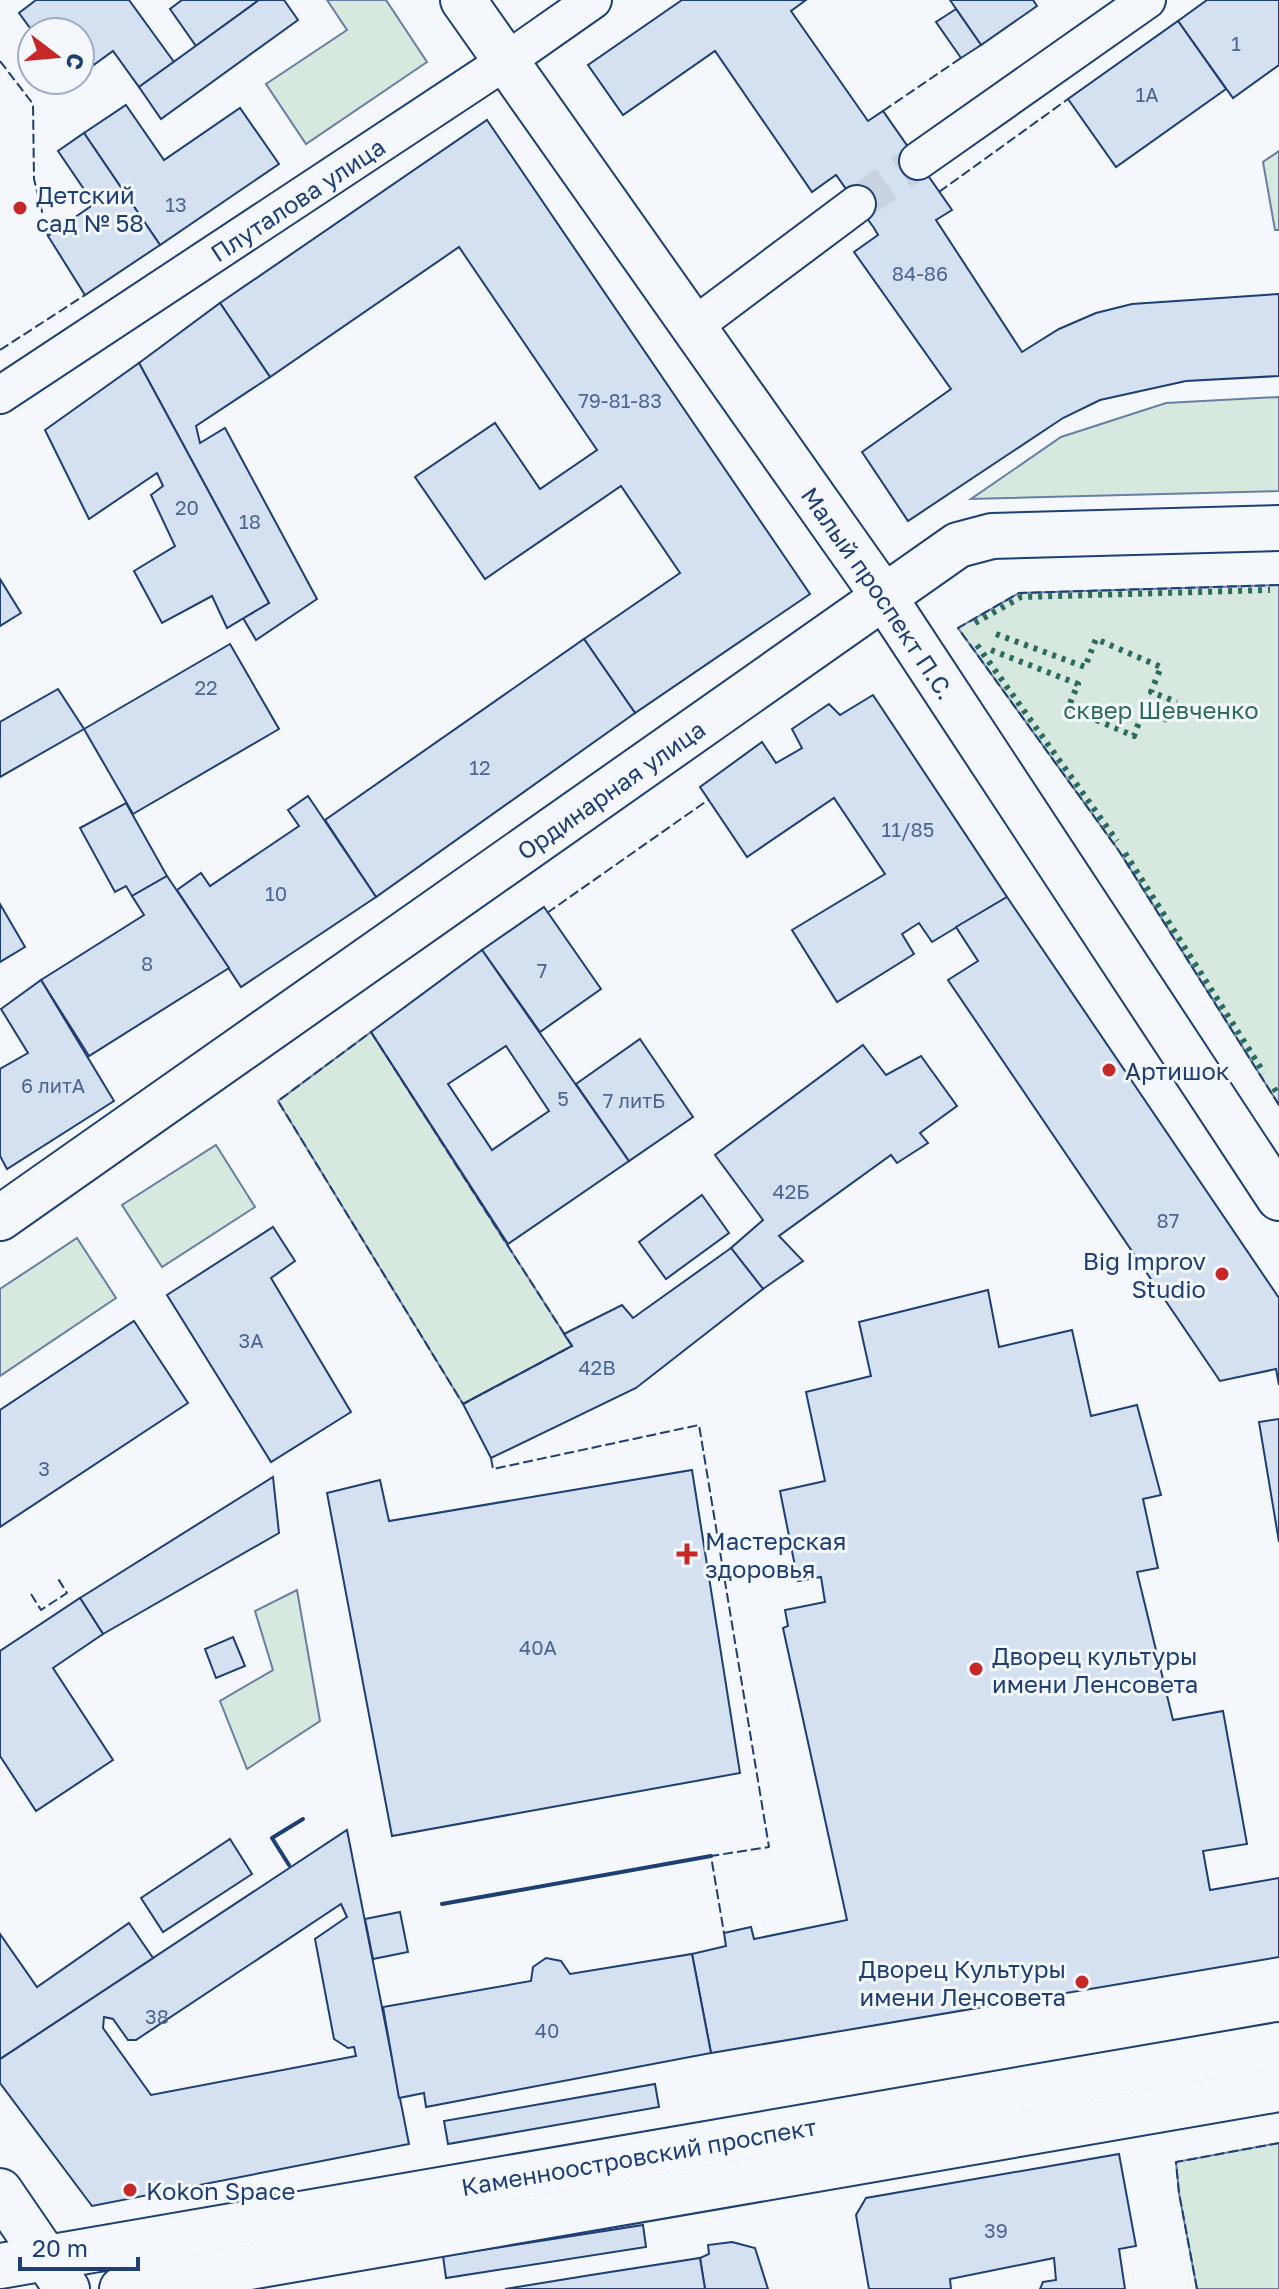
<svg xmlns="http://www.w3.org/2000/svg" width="1279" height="2289" font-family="'Golos Text',sans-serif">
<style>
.green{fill:#d7e8df;stroke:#687fa3;stroke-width:2}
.building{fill:#d5e0f0;stroke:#1d3f73;stroke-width:2;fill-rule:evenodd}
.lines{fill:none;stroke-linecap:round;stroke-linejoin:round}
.minor-tunnel{stroke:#c9d2e0;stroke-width:36;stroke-dasharray:36 18;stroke-linecap:butt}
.minor-casing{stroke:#1d3f73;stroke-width:40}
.tertiary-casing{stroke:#1d3f73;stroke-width:48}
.primary-casing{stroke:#1d3f73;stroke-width:48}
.minor{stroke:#f4f7fb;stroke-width:36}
.tertiary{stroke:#f4f7fb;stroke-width:44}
.primary{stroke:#f4f7fb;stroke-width:44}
.hedge{stroke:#2c6c60;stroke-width:6;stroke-dasharray:4 6;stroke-linecap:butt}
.fence{stroke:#1d3f73;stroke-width:2;stroke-dasharray:10 4;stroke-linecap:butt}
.wall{stroke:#1d3f73;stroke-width:4}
.poi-dot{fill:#c62828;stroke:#f4f7fb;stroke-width:3}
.labels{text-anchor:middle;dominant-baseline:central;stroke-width:6;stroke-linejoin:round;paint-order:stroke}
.number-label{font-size:20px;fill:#4b6792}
.poi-label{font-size:24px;fill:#1d3f73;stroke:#f4f7fb;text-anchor:start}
.street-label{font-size:24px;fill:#1d3f73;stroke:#f4f7fb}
.park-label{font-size:24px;fill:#2c6c60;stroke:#f4f7fb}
</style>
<rect width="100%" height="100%" fill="#f4f7fb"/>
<!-- green -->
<g class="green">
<path d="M327,0H386L427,62L306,144L266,84L347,30Z"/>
<path d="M1279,151V230H1275L1263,162Z"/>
<path d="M1279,397V491L971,499L1061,437L1166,403Z"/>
<path d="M1279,585V1105L1119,851L958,628L1019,593Z"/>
<path d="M371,1032L572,1346L463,1404L278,1101Z"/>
<path d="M216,1145L255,1207L162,1267L122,1205Z"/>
<path d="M77,1238L116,1298L0,1376V1289Z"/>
<path d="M297,1590L320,1721L247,1769L220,1701L273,1670L255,1611Z"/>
<path d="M1279,2143V2289H1197L1179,2193L1176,2162Z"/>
</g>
<!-- building -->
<g class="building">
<path d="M36,0H129L174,62L139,87L113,51L80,75V32H33L19,13Z"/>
<path d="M182,0H259L196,46L170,9Z"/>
<path d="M259,0H284L298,20L161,119L139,87Z"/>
<path d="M682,0H806L791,11L868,121L883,111L952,210L936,220L1022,352L1059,329L1096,313L1132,304L1279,294V376L1186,381L1100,400L1063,418L908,521L862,452L951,389L854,252L878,235L874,228L836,175L812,192L715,51L623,115L588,65Z"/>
<path d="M950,0H1033L1037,6L981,45Z"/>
<path d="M1207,0H1279V65L1233,98L1178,21Z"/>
<path d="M956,9L981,45L961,58L936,22Z"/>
<path d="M1178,21L1226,89L1116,167L1068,99Z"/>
<path d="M126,105L164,160L240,108L279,164L160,245L84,133Z"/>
<path d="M487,120L810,594L635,713L584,639L680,573L621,486L485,579L415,477L495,423L540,489L597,450L459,247L270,377L220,303Z"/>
<path d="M84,133L160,245L85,295L48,236L94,204L58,151Z"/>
<path d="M220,303L270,377L196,426L200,443L225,428L317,599L256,640L243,618L269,603L139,363Z"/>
<path d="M139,363L269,603L227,628L212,596L162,623L134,571L175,546L151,495L163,486L157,473L89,519L45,430Z"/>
<path d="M0,579L21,613L0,626Z"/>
<path d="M584,639L635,713L376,897L325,820Z"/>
<path d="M230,644L279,729L133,814L84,729Z"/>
<path d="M58,689L84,729L0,777V722Z"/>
<path d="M873,695L1007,897L932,942L919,923L902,934L914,954L837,1002L792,930L885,874L834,798L747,857L700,787L762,742L776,763L802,748L792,729L829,704L840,715Z"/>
<path d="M308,796L376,897L241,987L177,890L201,873L210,886L299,826L288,810Z"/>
<path d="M126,803L167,876L132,896L126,886L115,892L80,828Z"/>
<path d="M167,876L229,968L89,1056L41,980L144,915L132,896Z"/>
<path d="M1007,897L1279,1298V1385L1276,1369L1220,1381L948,980L978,961L956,927Z"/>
<path d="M0,904L25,947L0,962Z"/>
<path d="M544,907L601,989L540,1032L482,950Z"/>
<path d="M482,950L629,1161L508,1244L371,1032ZM506,1046L549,1111L492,1150L448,1084Z"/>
<path d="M41,980L114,1101L7,1169L0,1156V1069L28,1053L1,1009Z"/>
<path d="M640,1039L693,1117L629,1161L576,1084Z"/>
<path d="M863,1045L886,1075L921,1056L957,1106L920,1133L928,1143L897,1163L891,1155L779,1236L803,1261L763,1289L731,1248L763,1220L715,1155Z"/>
<path d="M702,1195L729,1233L666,1279L639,1242Z"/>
<path d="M273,1227L295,1261L271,1278L351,1412L271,1462L167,1295Z"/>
<path d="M731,1248L763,1289L636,1388L491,1458L463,1404L572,1346L564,1334L622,1305L633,1318Z"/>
<path d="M988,1290L999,1347L1072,1330L1091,1416L1137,1405L1161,1495L1143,1499L1158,1568L1137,1572L1173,1720L1223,1711L1247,1844L1203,1851L1210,1890L1279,1878V1957L711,2053L692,1954L726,1946L724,1933L751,1927L754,1939L847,1920L783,1628L788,1626L785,1610L825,1602L821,1577L798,1581L780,1491L825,1481L806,1392L871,1376L859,1322Z"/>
<path d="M134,1321L188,1403L0,1527V1410Z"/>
<path d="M1279,1419V1542L1259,1422Z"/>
<path d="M692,1470L740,1773L392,1836L327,1493L380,1480L389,1521Z"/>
<path d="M273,1477L279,1533L103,1634L80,1598Z"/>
<path d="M80,1598L103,1634L53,1668L113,1760L36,1811L0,1756V1651Z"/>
<path d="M233,1637L245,1666L216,1678L205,1649Z"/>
<path d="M347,1830L409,2144L92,2206L0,2083V2059ZM341,1904L347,1917L315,1939L334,2039L348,2048L354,2047L356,2056L151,2095L103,2028L104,2017L113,2019L128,2040H136Z"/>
<path d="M230,1839L252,1874L163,1932L141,1898Z"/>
<path d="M400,1912L408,1952L373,1959L365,1919Z"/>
<path d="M129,1923L153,1958L0,2059V1934L37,1987Z"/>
<path d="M692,1954L711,2053L426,2107L424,2093L399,2098L383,2007L531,1981L533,1967L546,1958L561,1961L570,1974Z"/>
<path d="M655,2084L659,2107L448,2144L444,2121Z"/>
<path d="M1119,2154L1136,2246L1119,2249L1125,2289H1040L1043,2282L1056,2280L1054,2258L950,2279L951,2289H869L856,2215L866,2198Z"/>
<path d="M643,2225L646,2247L446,2278L443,2256Z"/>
<path d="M732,2242L755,2248L768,2289H705L700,2258L709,2254L708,2245Z"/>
<path d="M700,2258L705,2289H505L591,2275Z"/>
</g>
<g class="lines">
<!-- minor-tunnel -->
<path class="minor-tunnel" d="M857,204L918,161"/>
<!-- minor casing -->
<g class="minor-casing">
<g id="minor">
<path d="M918,161L1147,0"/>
<path d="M694,326L857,204"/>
<path id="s1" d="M0,395L506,61L593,0"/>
</g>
</g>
<!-- tertiary casing -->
<g class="tertiary-casing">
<g id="tertiary">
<path id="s2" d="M463,0L884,597L1279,1198"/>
<path id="s3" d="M0,1218L958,545L992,536L1279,528"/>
</g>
</g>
<!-- primary casing -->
<g class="primary-casing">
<g id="primary">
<path d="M0,2191L67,2289"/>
<path id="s4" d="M0,2266L1279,2045"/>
<path d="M122,2289L1279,2089"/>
</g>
</g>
<!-- minor -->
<use href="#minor" class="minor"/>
<!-- tertiary -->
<use href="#tertiary" class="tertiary"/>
<!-- primary -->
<use href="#primary" class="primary"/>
<!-- hedge -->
<g class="hedge">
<path d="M975,623L1021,597L1270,590"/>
<path d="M996,634L1085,667L1096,639L1161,667L1151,692L1177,702"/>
<path d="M977,645L1117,841"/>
<path d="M991,650L1078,684L1068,708L1134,736L1143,711L1171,721"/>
<path d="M1125,853L1264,1073"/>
<path d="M1274,1088L1279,1096"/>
</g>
<!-- fence -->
<g class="fence">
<path d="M0,61L33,104L34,179L48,236"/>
<path d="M883,111L961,58"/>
<path d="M939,192L1068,99"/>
<path d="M0,350L85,295"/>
<path d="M1279,585L1019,593L958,628L1119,851L1279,1105"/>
<path d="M547,913L708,800"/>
<path d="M371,1032L572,1346L463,1404L278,1101Z"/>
<path d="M491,1458L493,1469L699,1425L769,1847L711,1856L724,1933"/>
<path d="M31,1594L41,1610L67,1593L57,1577"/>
<path d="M1197,2289L1179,2193L1176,2162L1279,2143"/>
</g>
<!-- wall -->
<g class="wall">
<path d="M289,1865L272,1838L303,1819"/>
<path d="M442,1904L711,1856"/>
</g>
</g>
<!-- markers -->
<g class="poi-dot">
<circle cx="20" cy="208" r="8"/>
<circle cx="1109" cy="1070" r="8"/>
<circle cx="1222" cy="1274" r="8"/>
<path d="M683 1542h8v8h8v8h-8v8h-8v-8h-8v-8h8z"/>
<circle cx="976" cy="1669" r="8"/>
<circle cx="1082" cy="1982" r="8"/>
<circle cx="130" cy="2190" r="8"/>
</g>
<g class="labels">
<!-- number labels -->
<g class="number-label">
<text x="1236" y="43">1</text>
<text x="1147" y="94">1А</text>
<text x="176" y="204">13</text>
<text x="920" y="273">84-86</text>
<text x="620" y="400">79-81-83</text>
<text x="187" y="507">20</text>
<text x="250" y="521">18</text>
<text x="206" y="687">22</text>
<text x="480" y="767">12</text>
<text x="908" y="829">11/85</text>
<text x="276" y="893">10</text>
<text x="147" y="963">8</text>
<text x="542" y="970">7</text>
<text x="53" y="1085">6 литА</text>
<text x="563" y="1098">5</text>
<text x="634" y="1100">7 литБ</text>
<text x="791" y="1191">42Б</text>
<text x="1168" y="1220">87</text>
<text x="251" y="1340">3А</text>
<text x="597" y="1367">42В</text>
<text x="44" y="1468">3</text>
<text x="538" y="1647">40А</text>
<text x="157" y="2016">38</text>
<text x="547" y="2030">40</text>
<text x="996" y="2230">39</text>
</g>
<!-- poi labels -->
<g class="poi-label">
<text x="36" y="194">Детский<tspan x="36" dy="28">сад № 58</tspan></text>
<text x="1125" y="1070">Артишок</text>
<text x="1206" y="1260" text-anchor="end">Big Improv<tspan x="1206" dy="28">Studio</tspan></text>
<text x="705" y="1540">Мастерская<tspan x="705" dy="28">здоровья</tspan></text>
<text x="992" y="1655">Дворец культуры<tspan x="992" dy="28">имени Ленсовета</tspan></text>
<text x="1066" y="1968" text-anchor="end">Дворец Культуры<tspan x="1066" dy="28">имени Ленсовета</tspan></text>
<text x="146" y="2190">Kokon Space</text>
</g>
<!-- street labels -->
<g class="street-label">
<text stroke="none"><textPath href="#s1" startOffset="356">Плуталова улица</textPath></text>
<text stroke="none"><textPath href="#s2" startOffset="724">Малый проспект П.С.</textPath></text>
<text stroke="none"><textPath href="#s3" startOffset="746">Ординарная улица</textPath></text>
<text stroke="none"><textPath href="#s4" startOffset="648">Каменноостровский проспект</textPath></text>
</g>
<!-- park labels -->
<g class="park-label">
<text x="1161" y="709">сквер Шевченко</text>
</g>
</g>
<!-- north arrow -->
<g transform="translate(56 56) rotate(106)"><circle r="38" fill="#f4f7fb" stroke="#9eadc5" stroke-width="2"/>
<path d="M0-6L14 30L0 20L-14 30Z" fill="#c62828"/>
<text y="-12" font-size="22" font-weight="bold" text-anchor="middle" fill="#1d3f73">С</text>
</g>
<!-- scale -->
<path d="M20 2257v12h118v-12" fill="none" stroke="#1d3f73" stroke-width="4"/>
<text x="32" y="2257" font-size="24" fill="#1d3f73" stroke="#f4f7fb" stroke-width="6" paint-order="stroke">20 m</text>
</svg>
